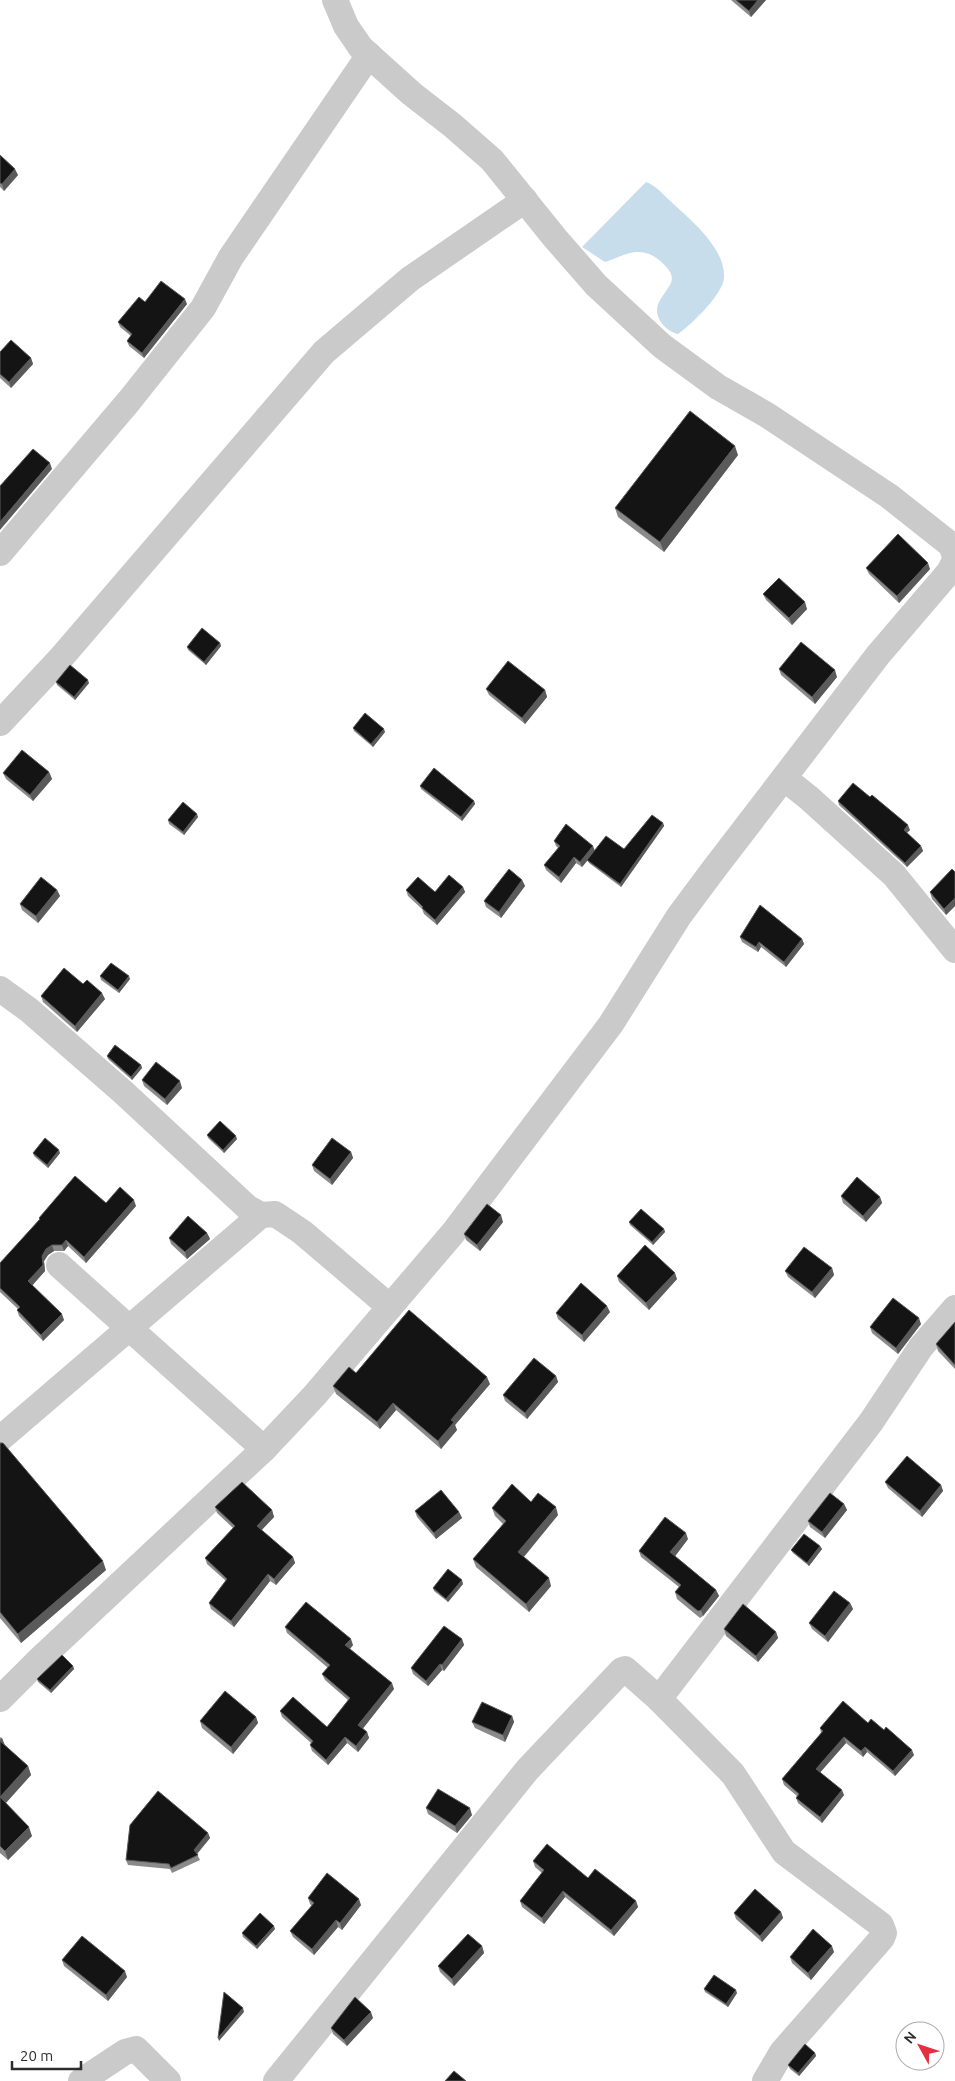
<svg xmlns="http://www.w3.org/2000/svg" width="955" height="2081" font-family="Ubuntu,sans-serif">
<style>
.water{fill:#c7ddeb}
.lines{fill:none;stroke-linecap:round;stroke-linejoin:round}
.minor{stroke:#cacaca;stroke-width:26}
.wall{fill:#8a8a8a}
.shaded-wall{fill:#5a5a5a}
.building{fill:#141414;stroke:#5a5a5a}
</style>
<rect width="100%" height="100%" fill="#fff"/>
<!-- water -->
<path class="water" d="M646,182C656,186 660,191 667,198C687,217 726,247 724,278C723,294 691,325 678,334C665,331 652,316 659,302C669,284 682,279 659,260C653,255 646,252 638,252C626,252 616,259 605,262L582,247Z"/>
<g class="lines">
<!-- minor -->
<g class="minor">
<path d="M335,0L346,26L361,48L412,94L452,125L492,160L555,238L596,285L662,346L718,387L767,415L889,496L951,545L955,556"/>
<path d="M0,553L129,401L203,308L231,257L369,55"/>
<path d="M0,723L60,659L324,352L410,279L525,200"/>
<path d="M784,778L809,798L894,875L955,950"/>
<path d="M0,989L29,1010L123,1092L248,1208L261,1215L275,1214L302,1232L390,1307"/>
<path d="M59,1265L264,1449"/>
<path d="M0,1439L261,1215"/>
<path d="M0,1699L40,1659L264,1449L314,1396L453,1233L611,1024L679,916L714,869L878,655L949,572L955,560"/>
<path d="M659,1699L871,1422L921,1347L955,1308"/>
<path d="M81,2081L125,2052L136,2049L168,2081"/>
<path d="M276,2081L528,1769L622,1670L625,1669L659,1699L733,1774L784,1852L881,1925L884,1933L882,1938L782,2052L765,2081"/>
</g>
</g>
<!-- wall -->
<g class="wall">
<path d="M731,0H766L751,17Z"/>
<path d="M0,155L18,175L4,191L0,187Z"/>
<path d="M145,302L187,304L144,358L129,346L127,341L131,336L120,327L118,322Z"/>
<path d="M0,352L31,358L33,364L11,388L0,378Z"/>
<path d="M738,455L664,552L618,517L615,508Z"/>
<path d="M866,568L930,569L899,603L869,574Z"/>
<path d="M763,594L807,609L792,625L766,600Z"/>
<path d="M220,643L221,646L206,665L188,650L187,647Z"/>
<path d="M779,669L837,677L815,704L781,675Z"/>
<path d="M56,682L89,683L75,700L57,685Z"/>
<path d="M486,689L545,690L547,697L525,724L489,695Z"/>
<path d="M353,728L385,732L373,747L354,731Z"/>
<path d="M49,772L52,779L33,801L6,779L3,773Z"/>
<path d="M420,786L474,801L475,804L462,821L421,789Z"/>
<path d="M838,801L910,830L907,833L921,846L923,851L907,867L839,805Z"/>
<path d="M198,817L184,835L169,824L168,820Z"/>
<path d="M663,823L664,826L621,887L589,863L588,860L582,867L576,863L561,883L546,870L544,865L558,848L556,846L554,841L594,851L624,849Z"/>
<path d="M955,872V906L946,915L932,899L930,892Z"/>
<path d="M522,880L525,886L501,918L486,907L484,901Z"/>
<path d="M463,887L465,892L437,925L424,914L422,909L408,896L406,890L435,892Z"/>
<path d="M57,890L60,896L38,923L22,910L20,904Z"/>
<path d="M740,937L802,939L804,944L786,967L761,947L758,952L742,942Z"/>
<path d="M100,976L130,979L119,993L101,980Z"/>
<path d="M83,984L105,999L77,1032L43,1002L41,996Z"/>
<path d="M107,1056L141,1065L142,1068L132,1080L108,1059Z"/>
<path d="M142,1080L182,1088L167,1105L144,1086Z"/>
<path d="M207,1135L237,1139L224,1153L208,1138Z"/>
<path d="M351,1152L353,1158L332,1185L314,1171L312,1165Z"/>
<path d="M33,1153H60L48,1168L34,1156Z"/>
<path d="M841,1196L880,1197L882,1203L866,1222L843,1203Z"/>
<path d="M106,1203L136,1206L86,1263L68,1246L64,1251H54L48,1255L44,1261L45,1271L32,1285L64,1320L43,1341L19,1316L17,1310L18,1309L0,1292V1263L40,1220L39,1218Z"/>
<path d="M503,1222L480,1251L466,1240L464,1234Z"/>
<path d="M629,1222L664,1229L665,1232L653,1245L630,1225Z"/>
<path d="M207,1233L210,1239L187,1259L171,1244L169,1238Z"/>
<path d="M832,1268L834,1275L815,1298L788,1277L785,1271Z"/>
<path d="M617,1276L677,1279L649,1310L619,1282Z"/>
<path d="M610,1312L584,1342L558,1319L556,1313Z"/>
<path d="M955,1322V1369L938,1351L936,1344Z"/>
<path d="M921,1324L898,1354L872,1333L870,1327Z"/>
<path d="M356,1373L490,1384L455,1425L457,1430L441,1449L396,1410L380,1429L336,1394L333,1386Z"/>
<path d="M556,1376L558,1382L527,1419L505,1401L503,1395Z"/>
<path d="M0,1443L106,1570L21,1643L0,1618Z"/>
<path d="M885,1482L941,1485L943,1491L922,1517L888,1488Z"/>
<path d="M531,1502L558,1515L524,1557L551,1586L529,1612L476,1567L473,1559L503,1524L495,1516L492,1508Z"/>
<path d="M844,1504L847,1510L825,1538L810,1527L808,1521Z"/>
<path d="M215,1507L272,1510L274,1517L261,1530L293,1557L295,1563L276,1585L270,1581L234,1627L211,1609L209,1603L226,1581L207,1564L205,1558L233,1528L217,1513Z"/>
<path d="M415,1511L459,1512L462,1518L436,1539L417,1517Z"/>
<path d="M688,1539L675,1556L716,1590L719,1596L703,1616L700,1618L677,1599L675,1592L679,1587L641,1557L639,1551Z"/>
<path d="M820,1546L822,1549L809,1566L793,1553L791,1550Z"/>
<path d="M463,1584L448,1602L434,1591L433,1588Z"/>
<path d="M850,1603L853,1609L828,1642L812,1629L809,1623Z"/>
<path d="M285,1627L353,1645L350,1649L394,1689L363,1728L367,1732L369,1738L358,1752L347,1743L328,1765L312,1751L310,1745L311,1743L282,1717L280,1711L327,1727L348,1700L325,1680L322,1674L328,1668L287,1633Z"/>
<path d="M724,1629L776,1632L778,1638L758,1662L726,1636Z"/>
<path d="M462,1639L464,1645L444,1671L442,1670L428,1686L413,1674L411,1668Z"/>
<path d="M73,1666L74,1669L51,1693L38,1682L37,1679Z"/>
<path d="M512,1716L514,1722L505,1742L475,1728L472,1722Z"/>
<path d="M256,1717L258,1723L233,1754L202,1728L200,1721Z"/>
<path d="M868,1723L914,1755L895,1776L867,1752L863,1757L846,1743L820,1772L844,1795L822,1823L798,1803L796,1798L797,1796L784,1785L782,1779L821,1733L820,1728Z"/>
<path d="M0,1737L2,1738L5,1745L28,1766L31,1775L6,1803L32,1836L8,1860L0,1853Z"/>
<path d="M426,1808L472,1815L457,1833L428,1814Z"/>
<path d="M208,1833L210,1838L197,1854L200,1860L172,1873L170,1869L128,1865L126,1860Z"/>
<path d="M533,1861L588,1878L636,1901L638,1907L614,1936L565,1897L544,1924L522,1907L520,1901L542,1873L535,1867Z"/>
<path d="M308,1898L361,1905L342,1930L338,1927L314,1955L293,1937L290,1931L312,1906L310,1904Z"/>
<path d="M781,1912L783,1918L762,1942L736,1919L734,1913Z"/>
<path d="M275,1929L257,1949L243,1937L242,1933Z"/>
<path d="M482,1946L484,1953L454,1986L440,1972L438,1966Z"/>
<path d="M834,1952L811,1980L792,1963L790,1957Z"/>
<path d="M62,1960L127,1977L108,2001L64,1966Z"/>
<path d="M704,1989L737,1993L728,2007L705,1992Z"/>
<path d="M373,2018L347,2046L333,2034L331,2028Z"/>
<path d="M815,2053L816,2056L799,2076L790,2069L788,2065Z"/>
</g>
<!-- shaded-wall -->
<g class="shaded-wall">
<path d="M758,0H766L751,17L749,11Z"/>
<path d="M15,169L18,175L4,191L2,184Z"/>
<path d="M185,299L187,304L144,358L142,353Z"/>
<path d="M31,358L33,364L11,388L9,382Z"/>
<path d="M735,446L738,455L664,552L660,542Z"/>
<path d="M50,463L52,469L0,530V522Z"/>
<path d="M928,563L930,569L899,603L897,596Z"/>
<path d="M805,602L807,609L792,625L789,618Z"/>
<path d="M220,643L221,646L206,665L204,662Z"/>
<path d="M835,670L837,677L815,704L812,697Z"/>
<path d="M88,680L89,683L75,700L74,697Z"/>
<path d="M545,690L547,697L525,724L522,718Z"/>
<path d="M384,729L385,732L373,747L371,744Z"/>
<path d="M49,772L52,779L33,801L30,795Z"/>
<path d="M474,801L475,804L462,821L461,817Z"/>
<path d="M197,814L198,817L184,835L183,832Z"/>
<path d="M663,823L664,826L621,887L620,884Z"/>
<path d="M908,825L910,830L905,834L904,830Z"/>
<path d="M593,846L595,851L582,867L580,862Z"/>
<path d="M921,846L923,851L907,867L905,863Z"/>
<path d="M574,857L576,863L561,883L559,877Z"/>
<path d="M522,880L525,886L501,918L499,912Z"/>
<path d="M463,887L465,892L437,925L435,920Z"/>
<path d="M57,890L60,896L38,923L36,916Z"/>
<path d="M955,898V906L946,915L944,909Z"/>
<path d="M802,939L804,944L786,967L784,962Z"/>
<path d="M759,942L761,947L758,952L756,947Z"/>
<path d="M129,976L130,979L119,993L118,990Z"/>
<path d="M102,993L105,999L77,1032L75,1026Z"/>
<path d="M141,1065L142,1068L132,1080L131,1077Z"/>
<path d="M180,1081L182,1088L167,1105L165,1099Z"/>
<path d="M236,1136L237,1139L224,1153L223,1150Z"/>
<path d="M59,1150L60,1153L48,1168L47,1165Z"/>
<path d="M351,1152L353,1158L332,1185L330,1179Z"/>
<path d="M880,1197L882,1203L866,1222L863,1216Z"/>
<path d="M134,1200L136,1206L86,1263L84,1257Z"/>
<path d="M501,1215L503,1222L480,1251L477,1245Z"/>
<path d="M664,1229L665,1232L653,1245L652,1242Z"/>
<path d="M207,1233L210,1239L187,1259L185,1252Z"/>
<path d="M66,1240L68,1246L64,1251L62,1245Z"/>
<path d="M52,1245L54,1251L48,1255L44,1261L45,1271L31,1287L28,1281L46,1249Z"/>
<path d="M832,1268L834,1275L815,1298L812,1292Z"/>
<path d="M675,1273L677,1279L649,1310L646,1303Z"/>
<path d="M607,1306L610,1312L584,1342L582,1335Z"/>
<path d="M62,1314L64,1320L43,1341L41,1335Z"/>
<path d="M919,1318L921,1324L898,1354L896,1348Z"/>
<path d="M556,1376L558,1382L527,1419L525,1413Z"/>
<path d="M487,1377L490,1384L455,1425L457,1430L441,1449L438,1441L451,1420Z"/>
<path d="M393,1403L396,1410L380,1429L377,1422Z"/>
<path d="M941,1485L943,1491L922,1517L920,1511Z"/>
<path d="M844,1504L847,1510L825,1538L822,1532Z"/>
<path d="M556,1507L558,1515L521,1560L518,1552Z"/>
<path d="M272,1510L274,1517L259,1533L257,1526Z"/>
<path d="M459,1512L462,1518L436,1539L434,1533Z"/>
<path d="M686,1533L688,1539L673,1559L670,1552Z"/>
<path d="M820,1546L822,1549L809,1566L807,1563Z"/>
<path d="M293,1557L295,1563L276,1585L274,1579Z"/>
<path d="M103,1561L106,1570L21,1643L18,1634Z"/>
<path d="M268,1574L270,1581L234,1627L231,1621Z"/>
<path d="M549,1578L551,1586L529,1612L526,1604Z"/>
<path d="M462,1580L463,1584L448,1602L446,1599Z"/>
<path d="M716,1590L719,1596L703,1616L701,1610Z"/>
<path d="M850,1603L853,1609L828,1642L825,1636Z"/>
<path d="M776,1632L778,1638L758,1662L756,1656Z"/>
<path d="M351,1639L353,1645L348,1651L345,1645Z"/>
<path d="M462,1639L464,1645L444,1671L442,1665Z"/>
<path d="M440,1664L442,1670L428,1686L426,1681Z"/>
<path d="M73,1666L74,1669L51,1693L50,1690Z"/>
<path d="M392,1683L394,1689L361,1731L358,1725Z"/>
<path d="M512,1716L514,1722L505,1742L503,1735Z"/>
<path d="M256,1717L258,1723L233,1754L231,1747Z"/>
<path d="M367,1732L369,1738L358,1752L356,1746Z"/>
<path d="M345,1737L347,1743L328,1765L326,1760Z"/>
<path d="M844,1737L846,1743L818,1775L816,1769Z"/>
<path d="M2,1738L5,1747L0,1742V1740Z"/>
<path d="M865,1747L867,1752L863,1757L861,1751Z"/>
<path d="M912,1750L914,1755L895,1776L893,1771Z"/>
<path d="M28,1766L31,1775L3,1806L0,1797Z"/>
<path d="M842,1790L844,1795L822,1823L820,1817Z"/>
<path d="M470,1808L472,1815L457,1833L455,1826Z"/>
<path d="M29,1827L32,1836L8,1860L5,1851Z"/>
<path d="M208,1833L210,1838L196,1855L194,1850Z"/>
<path d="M563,1891L565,1897L544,1924L542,1918Z"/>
<path d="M359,1899L361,1905L342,1930L340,1923Z"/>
<path d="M636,1901L638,1907L614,1936L611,1930Z"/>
<path d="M781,1912L783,1918L762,1942L760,1936Z"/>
<path d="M336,1920L338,1927L314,1955L312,1949Z"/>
<path d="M274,1926L275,1929L257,1949L256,1946Z"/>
<path d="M482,1946L484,1953L454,1986L452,1979Z"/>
<path d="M832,1946L834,1952L811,1980L808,1973Z"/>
<path d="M125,1971L127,1977L108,2001L106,1995Z"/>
<path d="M736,1990L737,1993L728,2007L726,2004Z"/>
<path d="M243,2008L244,2012L219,2041L218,2038Z"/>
<path d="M371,2012L373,2018L347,2046L344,2040Z"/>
<path d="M815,2053L816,2056L799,2076L798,2073Z"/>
</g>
<!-- building -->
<g class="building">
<path d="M736,0H758L749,11Z"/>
<path d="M0,155L15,169L2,184L0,183Z"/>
<path d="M161,281L185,299L142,353L127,341L132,334L118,322L139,297L145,302Z"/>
<path d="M11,340L31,358L9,382L0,374V352Z"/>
<path d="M690,411L735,446L660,542L615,508Z"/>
<path d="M33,449L50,463L0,522V486Z"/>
<path d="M898,534L928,563L897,596L866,568Z"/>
<path d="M779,578L805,602L789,618L763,594Z"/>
<path d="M202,628L220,643L204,662L187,647Z"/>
<path d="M801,642L835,670L812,697L779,669Z"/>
<path d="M508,661L545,690L522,718L486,689Z"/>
<path d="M70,665L88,680L74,697L56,682Z"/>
<path d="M365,713L384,729L371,744L353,728Z"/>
<path d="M22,750L49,772L30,795L3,773Z"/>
<path d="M434,768L474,801L461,817L420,786Z"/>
<path d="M853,783L870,797L872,795L908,825L904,830L921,846L905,863L838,801Z"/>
<path d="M183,802L197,814L183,832L168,820Z"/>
<path d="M652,815L663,823L620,884L587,860L606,836L624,849Z"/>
<path d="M566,824L593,846L580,862L574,857L559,877L544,865L560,846L554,841Z"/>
<path d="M509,869L522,880L499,912L484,901Z"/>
<path d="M952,869L955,872V898L944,909L930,892Z"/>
<path d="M449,875L463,887L435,920L422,908L423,907L406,890L418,877L435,892Z"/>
<path d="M41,877L57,890L36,916L20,904Z"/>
<path d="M760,905L802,939L784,962L759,942L756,947L740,937Z"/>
<path d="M111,963L129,976L118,990L100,976Z"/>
<path d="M64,968L83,984L87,980L102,993L75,1026L41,996Z"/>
<path d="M115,1045L141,1065L131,1077L107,1056Z"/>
<path d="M156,1062L180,1081L165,1099L142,1080Z"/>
<path d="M220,1121L236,1136L223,1150L207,1135Z"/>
<path d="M45,1138L59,1150L47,1165L33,1153Z"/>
<path d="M332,1138L351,1152L330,1179L312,1165Z"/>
<path d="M75,1176L106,1203L120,1187L134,1200L84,1257L66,1240L62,1245H52L46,1249L42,1256L43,1265L28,1281L62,1314L41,1335L17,1310L20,1307L0,1288V1263L40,1219L39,1218Z"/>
<path d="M857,1177L880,1197L863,1216L841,1196Z"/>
<path d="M487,1204L501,1215L477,1245L464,1234Z"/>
<path d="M641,1209L664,1229L652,1242L629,1222Z"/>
<path d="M188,1216L207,1233L185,1252L169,1238Z"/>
<path d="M645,1245L675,1273L646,1303L617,1276Z"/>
<path d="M804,1247L832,1268L812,1292L785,1271Z"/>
<path d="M581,1283L607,1306L582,1335L556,1313Z"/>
<path d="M893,1298L919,1318L896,1348L870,1327Z"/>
<path d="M409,1310L487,1377L451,1420L454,1422L438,1441L393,1403L377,1422L333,1386L349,1367L356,1373Z"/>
<path d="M955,1322V1365L936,1344Z"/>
<path d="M534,1358L556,1376L525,1413L503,1395Z"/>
<path d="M0,1443H3L103,1561L18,1634L0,1612Z"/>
<path d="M907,1456L941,1485L920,1511L885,1482Z"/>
<path d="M242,1482L272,1510L257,1526L293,1557L274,1579L268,1574L231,1621L209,1603L227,1579L205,1558L235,1526L215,1507Z"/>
<path d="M512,1484L531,1502L538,1493L556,1507L518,1552L549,1578L526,1604L473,1559L506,1521L492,1508Z"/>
<path d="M441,1490L459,1512L434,1533L415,1511Z"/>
<path d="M830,1493L844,1504L822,1532L808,1521Z"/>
<path d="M665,1517L686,1533L670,1552L716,1590L701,1610L698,1611L675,1592L681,1585L639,1551Z"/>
<path d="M804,1534L820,1546L807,1563L791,1550Z"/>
<path d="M448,1569L462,1580L446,1599L433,1588Z"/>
<path d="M834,1591L850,1603L825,1636L809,1623Z"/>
<path d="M306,1602L351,1639L345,1645L392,1683L358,1725L367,1732L356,1746L345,1737L326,1760L310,1745L313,1741L280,1711L293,1697L327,1727L350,1698L322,1674L330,1665L285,1627Z"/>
<path d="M743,1604L776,1632L756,1656L724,1629Z"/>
<path d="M444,1626L462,1639L442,1665L440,1664L426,1681L411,1668Z"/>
<path d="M62,1655L73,1666L50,1690L37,1679Z"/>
<path d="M225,1691L256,1717L231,1747L200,1721Z"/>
<path d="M843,1701L868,1723L871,1719L884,1730L886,1727L912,1750L893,1771L865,1747L861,1751L844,1737L816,1769L842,1790L820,1817L796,1798L799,1794L782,1779L823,1731L820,1728Z"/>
<path d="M482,1702L512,1716L503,1735L472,1722Z"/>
<path d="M0,1741L28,1766L0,1797Z"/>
<path d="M438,1789L470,1808L455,1826L426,1808Z"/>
<path d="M158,1791L208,1833L194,1850L198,1855L171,1868L169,1864L126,1860L130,1825Z"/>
<path d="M0,1797L29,1827L5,1851L0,1846Z"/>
<path d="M547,1844L588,1878L595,1869L636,1901L611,1930L563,1891L542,1918L520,1901L544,1870L533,1861Z"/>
<path d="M327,1873L359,1899L340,1923L336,1920L312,1949L290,1931L314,1903L308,1898Z"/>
<path d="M755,1889L781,1912L760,1936L734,1913Z"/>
<path d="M260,1913L274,1926L256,1946L242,1933Z"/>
<path d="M813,1929L832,1946L808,1973L790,1957Z"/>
<path d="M468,1934L482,1946L452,1979L438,1966Z"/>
<path d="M82,1936L125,1971L106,1995L62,1960Z"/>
<path d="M714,1975L736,1990L726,2004L704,1989Z"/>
<path d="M224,1992L243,2008L218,2038Z"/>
<path d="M355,1997L371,2012L344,2040L331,2028Z"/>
<path d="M805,2044L815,2053L798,2073L788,2065Z"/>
<path d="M454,2071L466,2081H445Z"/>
</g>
<!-- north arrow -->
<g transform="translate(920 2046) rotate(310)"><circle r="24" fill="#ffffff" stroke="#ababab"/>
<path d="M0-4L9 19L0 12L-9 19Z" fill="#e42f40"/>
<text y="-8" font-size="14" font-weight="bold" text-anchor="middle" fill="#2d2d2d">N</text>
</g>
<!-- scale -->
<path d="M12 2061v8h69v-8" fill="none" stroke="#2d2d2d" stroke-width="2.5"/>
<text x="20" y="2061" font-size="15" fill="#2d2d2d" stroke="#ffffff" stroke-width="4" paint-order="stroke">20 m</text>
</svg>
